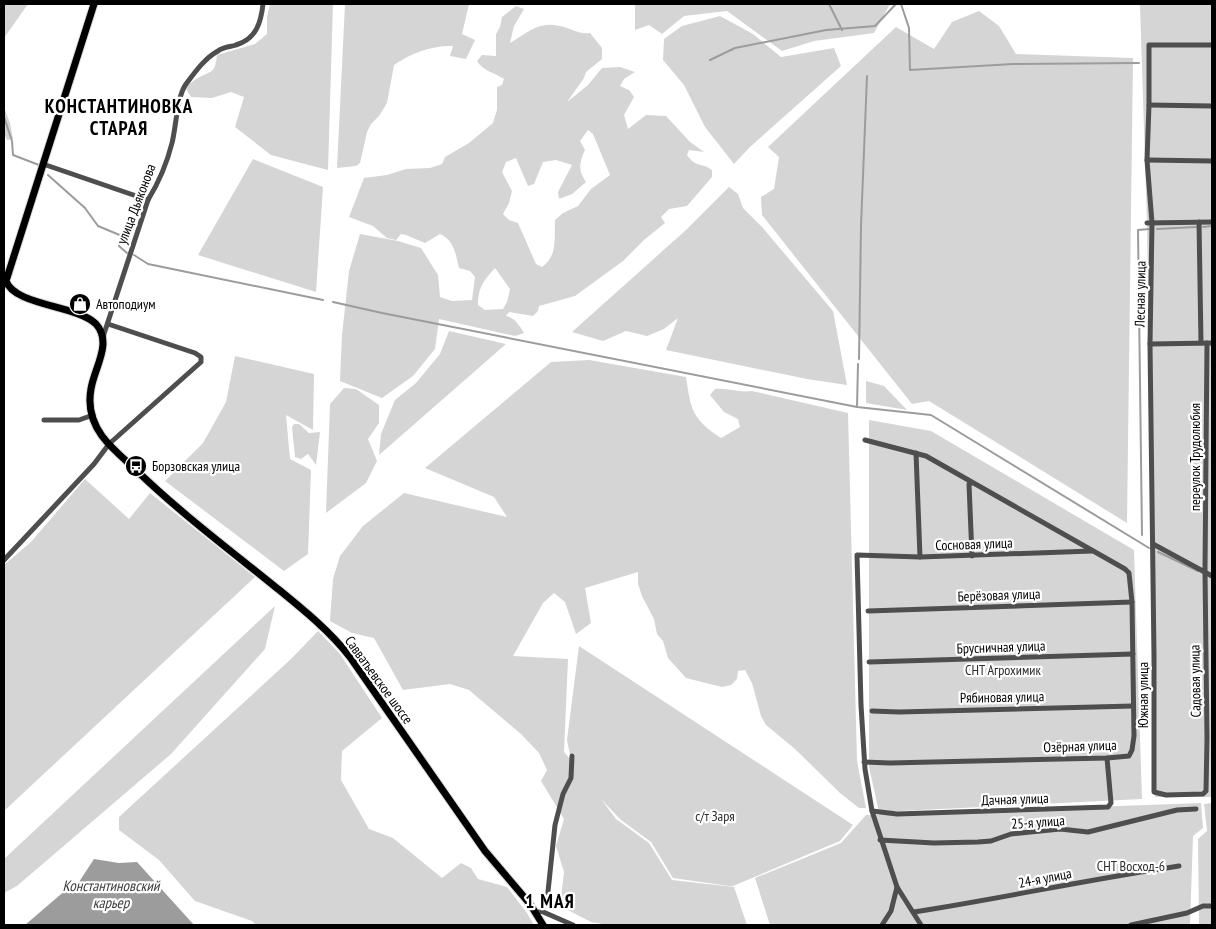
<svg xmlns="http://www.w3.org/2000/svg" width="1216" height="929" font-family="'PT Sans Narrow',sans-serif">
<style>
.green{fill:#d5d5d5;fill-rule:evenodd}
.water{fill:#9c9c9c}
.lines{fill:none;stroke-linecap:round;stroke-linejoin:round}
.stream{stroke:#9c9c9c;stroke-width:2}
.major-casing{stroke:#dbdbdb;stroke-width:9}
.minor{stroke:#4e4e4e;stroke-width:5}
.major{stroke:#000;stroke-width:7}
.labels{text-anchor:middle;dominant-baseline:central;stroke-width:4.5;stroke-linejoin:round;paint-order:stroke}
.street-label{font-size:14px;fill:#000;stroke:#fff}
.poi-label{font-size:14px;fill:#000;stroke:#fff;text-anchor:start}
.park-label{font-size:14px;fill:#2c2c2c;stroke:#fff}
.water-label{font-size:15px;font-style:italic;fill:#3d3d3d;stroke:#fff}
.district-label{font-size:19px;font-weight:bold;letter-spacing:1px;fill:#000;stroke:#fff}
</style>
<rect width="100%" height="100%" fill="#fff"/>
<!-- green -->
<g class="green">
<path d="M4,4H28L4,38Z"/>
<path d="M270,4H333L328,170L271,155L235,127L244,97L231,92L212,98L191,97L185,87C190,84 194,80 198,78C213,70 215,73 217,55L255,44L267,34V17Z"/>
<path d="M345,4H469L462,34L475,40L466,59L450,56L453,46C433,45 411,53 394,65L387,103L379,116L371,124L367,132L360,163L356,166L337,168Z"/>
<path d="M635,4H890L874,33L814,41L782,51L727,11L684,16L662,34L649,25L635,30Z"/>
<path d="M1140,4H1212V797H1155L1147,223Z"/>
<path d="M516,6L524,9L514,26L510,43C532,30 540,19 567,28C576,31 580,34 590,33L602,48V59L586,72L584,78L567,102L588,85L602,68L620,67L635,72L624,79L620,86L629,90L634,97L624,115L628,129L646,115L666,116L690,142L704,152L689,150L687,155C697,169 702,162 712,170V177L687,206L669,209L661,217L665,223L644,240L623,261L575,296L539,306L538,311L533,316L509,312L506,316C515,318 519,325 524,333L515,336L439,319L435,349L413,376L382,398L340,381L342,335L349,271L360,234L398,241L421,248L438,275L440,297L452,301L472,300L475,277L470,271L459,268C456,255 454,240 440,234L425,243L406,235L401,234L396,240L387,238L373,226L349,217L364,178L387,175L406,169L430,168L442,164L445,157L469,143L493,123L497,110V87L502,85L504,79C495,73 483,71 477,61L482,55L496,56V34L500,27L502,17ZM588,130L593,134L610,175L591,189L578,206L563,213L555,220C554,238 558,256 542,267L536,264L518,223L509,220L503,214L509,203L512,191L502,172L506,162L516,158L528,186L534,184L543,162L556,160L572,165L558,192L559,199L572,194L586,182C578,170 579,163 585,150L580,141ZM495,268L510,289L507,302L503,309L485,310L478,305C478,288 483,281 495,268Z"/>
<path d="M979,11L999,26L1016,54L1133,58L1127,523L929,401L912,404L762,215L761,197L774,189L779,157L768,147L896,27L934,49L952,22Z"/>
<path d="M720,16L753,34L781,57L834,48L841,66L750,147L734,164L705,127L684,85L663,60L664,39L682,26Z"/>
<path d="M4,107L10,123L13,139L7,140L4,133Z"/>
<path d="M253,159L323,187L316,292L198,255Z"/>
<path d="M729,187L738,194L743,208L762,227L833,311L847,385L807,379L666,350L678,318L664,329L647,336L626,331L603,341L572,332L686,230Z"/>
<path d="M449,331L506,344L379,455L381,434L395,400L416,383L440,354Z"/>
<path d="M235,356L314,374L313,430L286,415L290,459L311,470L308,554L284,571L165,481L203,443L226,402Z"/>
<path d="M589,360L686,377C691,410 692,419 721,438L740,427L738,419L724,412L710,395L715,389C728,388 740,393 752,391L848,413L857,761L866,808H859L840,793L795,749L766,725L761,716L752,683L745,670L738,671L737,679L731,685L722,687L686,678L668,658L663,641L657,634L654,619L642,596L638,584V572L585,588L591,623L576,634L565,602L554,593L543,603L513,656L568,659L564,752L571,760L567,740L579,646L853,825L840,841L733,886H729L673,878L651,842L621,820L601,799L616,819L649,843L672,880L734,887L747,925H608L591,922L560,906L564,872L556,846L564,819L541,781L547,770L539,753L521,734L469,690L450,684L403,690L374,638L352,633L330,621L333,579L340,556L363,526L404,493L507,517L494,497L425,468L551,362Z"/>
<path d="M866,381L884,386L907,410L866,403Z"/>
<path d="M344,388L356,389L379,405V423L368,439L377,461L366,483L326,513L330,404Z"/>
<path d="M869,420L931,431L1134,550L1142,799L879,812L869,767Z"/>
<path d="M294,424H299L309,433L320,432L316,465L308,454L301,459L295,457L292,427Z"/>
<path d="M85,479L129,519L150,493L255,577L4,811V565L31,542Z"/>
<path d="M275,606L265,649L171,754L17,886L4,893V859Z"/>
<path d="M318,631L340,654L382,718L342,751L341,780L369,829L393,838L442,878L461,863L471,868L478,879L507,887L527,913L534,925H256L252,921L195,901L159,860L119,830V817L291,659Z"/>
<path d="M1201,803L1203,828L1193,836L1190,925H770L755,878L841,843L866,815Z"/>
<path d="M1212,803V925H1199L1198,839L1207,831L1204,804Z"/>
</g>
<!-- water -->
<path class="water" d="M94,859L119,863L137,862L194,925H25L67,889L77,885Z"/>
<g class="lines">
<!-- stream -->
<g class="stream">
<path d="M829,4L842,30"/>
<path d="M901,4L909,28L910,70L1013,64L1139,63"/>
<path d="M710,60L735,48L826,30L875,26L896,4"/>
<path d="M4,117L12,141L13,155L39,165"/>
<path d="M48,175L85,208L98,226L122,236L119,246L127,253"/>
<path d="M1203,227L1212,226"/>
<path d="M1157,229L1196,227"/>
<path d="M134,255L148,264L323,300"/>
<path d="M333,302L382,313L857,407L931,415L1149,548"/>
<path d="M859,359L861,226L867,76"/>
<path d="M857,407L858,364"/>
<path d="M1142,535L1138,230L1149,229"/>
<path d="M1158,552L1198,571"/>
</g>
<!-- major casing -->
<g class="major-casing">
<path id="major" d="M94,4L6,281C15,306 77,305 96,324C113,343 94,368 91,389C88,405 92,422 102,436C111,448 123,458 134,468C177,510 226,547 273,585C300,607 328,629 350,657L485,851L530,904L543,925"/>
</g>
<!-- minor -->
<g class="minor">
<path d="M1149,105L1212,106"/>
<path d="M1147,160L1212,161"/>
<path d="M43,164L148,200"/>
<path d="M1199,222L1201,343"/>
<path d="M1147,223L1212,222"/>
<path d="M103,337L148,200C159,182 167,163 172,143C176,128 177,96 186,84C195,72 205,58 218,51C223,47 230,47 236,45C256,39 261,23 263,4"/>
<path d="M1207,343L1205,571L1207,739L1206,791L1203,794L1166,795L1154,792V656L1150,344L1152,223L1147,160L1149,105V45H1212"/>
<path d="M1150,344L1212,343"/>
<path d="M44,420H79L93,415"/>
<path d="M916,453L920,557"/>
<path d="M972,483L969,484L972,556"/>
<path d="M1153,544L1212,576"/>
<path d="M4,560L94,464L109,444L201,362V357L195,353L108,324"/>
<path d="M868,611L1132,602"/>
<path d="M869,662L1133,654"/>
<path d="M872,711L899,712L1133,706"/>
<path d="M864,762L890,763L1107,758L1129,756L1132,750L1134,736L1132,602L1129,573L1125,569L926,456L865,440"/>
<path d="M872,811L897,814L1108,807L1111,803L1107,758"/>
<path d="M880,840L934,843L978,842L991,841L1011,834L1060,829L1088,832L1177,810L1196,809"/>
<path d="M897,887L921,925"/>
<path d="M541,911L547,901L555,825L563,794L571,778L572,756"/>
<path d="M539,912L541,911L573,925"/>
<path d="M914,912C1003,898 1091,879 1179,866"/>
<path d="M882,925L891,911L897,887L872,811L865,769L861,705L857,555L920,557L1092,551"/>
<path d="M1131,925L1187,913L1203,906H1212"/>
</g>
<!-- major -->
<use href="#major" class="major"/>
</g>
<!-- icons -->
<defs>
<g id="shop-disc" transform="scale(1.125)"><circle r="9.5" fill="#000" stroke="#fff"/><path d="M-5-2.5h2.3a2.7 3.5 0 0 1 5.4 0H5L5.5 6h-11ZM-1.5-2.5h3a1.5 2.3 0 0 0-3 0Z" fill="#fff"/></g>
<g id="bus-disc" transform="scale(1.125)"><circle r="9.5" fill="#000" stroke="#fff"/><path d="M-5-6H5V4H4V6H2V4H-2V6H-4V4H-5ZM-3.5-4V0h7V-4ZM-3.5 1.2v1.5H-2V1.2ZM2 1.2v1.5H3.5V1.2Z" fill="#fff"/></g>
</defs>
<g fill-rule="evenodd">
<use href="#shop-disc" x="80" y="304"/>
<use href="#bus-disc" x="136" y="466"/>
</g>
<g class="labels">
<!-- street labels -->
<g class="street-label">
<text transform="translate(136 204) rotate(-69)">улица Дьяконова</text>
<text transform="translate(1140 294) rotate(-89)">Лесная улица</text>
<text transform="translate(1195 457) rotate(-90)">переулок Трудолюбия</text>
<text transform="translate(974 544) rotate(-2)">Сосновая улица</text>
<text transform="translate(999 595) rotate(-2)">Берёзовая улица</text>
<text transform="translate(1001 647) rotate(-2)">Брусничная улица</text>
<text transform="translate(379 680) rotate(54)">Савватьевское шоссе</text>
<text transform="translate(1195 681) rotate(-91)">Садовая улица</text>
<text transform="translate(1143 695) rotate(-90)">Южная улица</text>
<text transform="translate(1002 697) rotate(-1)">Рябиновая улица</text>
<text transform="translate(1080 746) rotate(-2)">Озёрная улица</text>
<text transform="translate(1015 799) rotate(-2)">Дачная улица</text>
<text transform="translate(1038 822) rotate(-4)">25-я улица</text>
<text transform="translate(1045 878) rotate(-11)">24-я улица</text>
</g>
<!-- poi labels -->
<g class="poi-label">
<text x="96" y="304">Автоподиум</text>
<text x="152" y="466">Борзовская улица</text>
</g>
<!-- park labels -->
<g class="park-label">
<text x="1003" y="670">СНТ Агрохимик</text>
<text x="715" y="816">с/т Заря</text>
<text x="1131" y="866">СНТ Восход-6</text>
</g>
<!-- water labels -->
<g class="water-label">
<text x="111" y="885">Константиновский<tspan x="111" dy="17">карьер</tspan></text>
</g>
<!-- district labels -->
<g class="district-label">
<text x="119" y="106">КОНСТАНТИНОВКА<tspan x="119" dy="22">СТАРАЯ</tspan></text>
<text x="550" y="901">1 МАЯ</text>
</g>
</g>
<!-- border -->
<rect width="1216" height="929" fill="none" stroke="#000000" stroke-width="10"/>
</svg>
